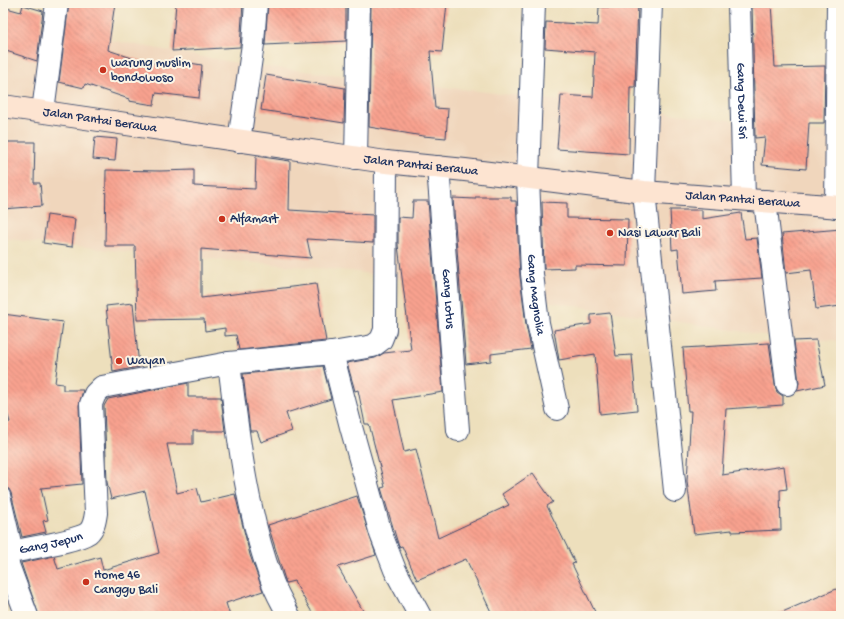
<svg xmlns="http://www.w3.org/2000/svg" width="844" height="619" font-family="'Gochi Hand',sans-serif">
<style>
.built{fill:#f0d6bc}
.building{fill:url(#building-back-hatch)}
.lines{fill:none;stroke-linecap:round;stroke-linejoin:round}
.lane-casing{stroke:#3a496c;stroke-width:16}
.street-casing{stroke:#3a496c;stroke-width:24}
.secondary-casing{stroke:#3a496c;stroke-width:24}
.lane{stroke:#fff;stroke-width:14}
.street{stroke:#fff;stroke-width:22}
.secondary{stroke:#fde4d1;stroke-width:22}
.poi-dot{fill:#c8321e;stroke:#fcf5e5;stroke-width:1.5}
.labels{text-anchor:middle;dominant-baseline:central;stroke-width:4;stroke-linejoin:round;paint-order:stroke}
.poi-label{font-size:13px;fill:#1b2f5e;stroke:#fcf5e5;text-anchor:start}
.street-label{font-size:13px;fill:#1b2f5e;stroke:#fcf5e5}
</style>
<defs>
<pattern id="building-back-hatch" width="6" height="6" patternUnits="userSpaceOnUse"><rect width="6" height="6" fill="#f9a28f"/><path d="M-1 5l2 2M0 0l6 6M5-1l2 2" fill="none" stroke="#c98478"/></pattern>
</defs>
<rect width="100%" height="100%" fill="#fcf5e5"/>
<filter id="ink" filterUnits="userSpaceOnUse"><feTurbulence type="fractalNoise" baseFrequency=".025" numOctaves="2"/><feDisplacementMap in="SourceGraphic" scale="8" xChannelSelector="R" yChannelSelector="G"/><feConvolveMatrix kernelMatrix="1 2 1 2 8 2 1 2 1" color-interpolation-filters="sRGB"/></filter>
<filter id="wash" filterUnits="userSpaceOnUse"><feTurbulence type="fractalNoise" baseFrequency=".012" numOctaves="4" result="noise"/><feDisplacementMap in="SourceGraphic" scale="16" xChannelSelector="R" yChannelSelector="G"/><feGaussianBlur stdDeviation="0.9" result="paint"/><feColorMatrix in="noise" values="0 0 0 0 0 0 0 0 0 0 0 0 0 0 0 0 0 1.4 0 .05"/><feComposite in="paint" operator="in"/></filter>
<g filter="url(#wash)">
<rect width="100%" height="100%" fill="#eddfbc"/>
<!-- built -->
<path class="built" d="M3,21L243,64L728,120L841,135V341L764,335L351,271L53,245L3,238Z"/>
<g id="blocks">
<!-- building -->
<g class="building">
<path d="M69,3H115L108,50L138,60L170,66L171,60L202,65L199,98L156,93L154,105L129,101V99L85,84L84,88L59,82Z"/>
<path d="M176,3H243L240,47L172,51Z"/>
<path d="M268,3H346V41L265,45Z"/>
<path d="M371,3H447L442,52L430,51L435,108L448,109L446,138L423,136L369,127Z"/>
<path d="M611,3H638L635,87H630L629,154L557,149L561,95L593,97L595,52L545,48L546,22L598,25L599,7H611Z"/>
<path d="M752,3H771L775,67L825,66L824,123H809L806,169L762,165L765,137L755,138Z"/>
<path d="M23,5L43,11L37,61L3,50V7L21,12Z"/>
<path d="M266,75L345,88L344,123L261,110Z"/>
<path d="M95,137L117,139L115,161L93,159Z"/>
<path d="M3,142H35L34,183H40L42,206L3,209Z"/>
<path d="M256,156L290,161L289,210L373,215V243L307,239L311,258L201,249V298L316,284L326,341L239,350L236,335L225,336V328L205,331L204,319L137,320L135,246H105L106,170L160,171L194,170V186L255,189Z"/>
<path d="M475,197H511V201H516L520,276L526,325L531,349L491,354V361L466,364L453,198L475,199Z"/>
<path d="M413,201H428L443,392L393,400L404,452L416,449L438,538L509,505L502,494L533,473L553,502L547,506L575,563L572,564L597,616H493L466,559L417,580L402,546L399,547L381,488L385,487L369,424H365L358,390L355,391L347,363L375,358L384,353L411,350L398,245V217L412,218Z"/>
<path d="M542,202L567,203V218L628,219L627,266L575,265V268L544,269Z"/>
<path d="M670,210H702V219L741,213L745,239L757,238L762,278L715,281L716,291L682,294L678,249L672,250Z"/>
<path d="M47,215L75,219L72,247L43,243Z"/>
<path d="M841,229V306L816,309L811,270L786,273L782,234Z"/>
<path d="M133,303L139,367L113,372L106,306Z"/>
<path d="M610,313L616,356L632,355L637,410L600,414L595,354L559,360L554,330L591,324V315Z"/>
<path d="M3,314L63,322L55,383L63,384V390H83L79,405L82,484L41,488L48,520L43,521L46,532L22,537L11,493L9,489L3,487V424L10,422L3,399Z"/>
<path d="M816,340L825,385L797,391L799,383L794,341Z"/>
<path d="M769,343L775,385L777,392L783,396V405L726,409L722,475L784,466L787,489L780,490L781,530L732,532V530L694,534L687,481L691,411H688L683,348Z"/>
<path d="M323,366L331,399L286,413L292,431L261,442L257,431H250L243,374Z"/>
<path d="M188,383V397H221L225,431H193V444H167L177,493L197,488L201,502L235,494L250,555L263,591L226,603L230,616H39L21,563L54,556L58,569L100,557L103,570L159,553L145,491L111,499L107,482L104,406L108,399Z"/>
<path d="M357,496L376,555L338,567L366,616H314L294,581L286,583L268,525Z"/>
<path d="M841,587V616H773Z"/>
</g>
</g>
</g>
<g filter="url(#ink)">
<use href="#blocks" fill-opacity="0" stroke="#3a496c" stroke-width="1"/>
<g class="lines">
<!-- lane casing -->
<g class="lane-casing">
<path id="lane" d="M3,495L16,551"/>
</g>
<!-- street casing -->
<g class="street-casing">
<g id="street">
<path id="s1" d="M534,3L528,178L532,274L538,323L557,409"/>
<path d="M651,3L644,192L675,491"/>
<path id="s2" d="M739,3L744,199"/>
<path d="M43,111L57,3"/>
<path d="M239,141L253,44L256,3"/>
<path d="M356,158L359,3"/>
<path id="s3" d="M438,167L458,430"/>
<path d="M765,201L787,384"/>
<path d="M836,207L838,3"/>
<path d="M332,353L351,427L381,534L395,570L420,616"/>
<path d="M229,363C238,435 246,509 271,578C275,591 283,603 289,616"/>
<path id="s4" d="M3,554C21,549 75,542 88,533C94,528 95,520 96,513L91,404L95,394L102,387L229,363L332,353L373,346L381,340L385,330L386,162"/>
<path d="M4,554L27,616"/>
</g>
</g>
<!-- secondary casing -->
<g class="secondary-casing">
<g id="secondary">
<path id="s5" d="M3,106L386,162L465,170L644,192L841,207"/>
</g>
</g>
<!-- lane -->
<use href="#lane" class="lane"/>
<!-- street -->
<use href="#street" class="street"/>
<!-- secondary -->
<use href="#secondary" class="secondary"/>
</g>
</g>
<!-- markers -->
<g class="poi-dot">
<circle cx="103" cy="70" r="4"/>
<circle cx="222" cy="219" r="4"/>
<circle cx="610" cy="233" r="4"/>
<circle cx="119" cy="361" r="4"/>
<circle cx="86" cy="582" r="4"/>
</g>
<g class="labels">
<!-- poi labels -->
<g class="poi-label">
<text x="111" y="63">warung muslim<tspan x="111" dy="15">bondowoso</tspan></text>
<text x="230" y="219">Alfamart</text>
<text x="618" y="233">Nasi Lawar Bali</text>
<text x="127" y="361">Wayan</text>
<text x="94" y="575">Home 46<tspan x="94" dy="15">Canggu Bali</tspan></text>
</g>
<!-- street labels -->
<g class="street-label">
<text stroke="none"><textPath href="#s2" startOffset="98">Gang Dewi Sri</textPath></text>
<text stroke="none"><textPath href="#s5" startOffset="98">Jalan Pantai Berawa</textPath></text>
<text stroke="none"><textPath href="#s5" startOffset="422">Jalan Pantai Berawa</textPath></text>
<text stroke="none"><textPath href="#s5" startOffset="746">Jalan Pantai Berawa</textPath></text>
<text stroke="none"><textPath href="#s1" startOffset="292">Gang Magnolia</textPath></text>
<text stroke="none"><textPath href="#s3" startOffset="132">Gang Lotus</textPath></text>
<text stroke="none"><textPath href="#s4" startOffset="49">Gang Jepun</textPath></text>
</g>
</g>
<!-- margin -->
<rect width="844" height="619" fill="none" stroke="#fcf5e5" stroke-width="16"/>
</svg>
